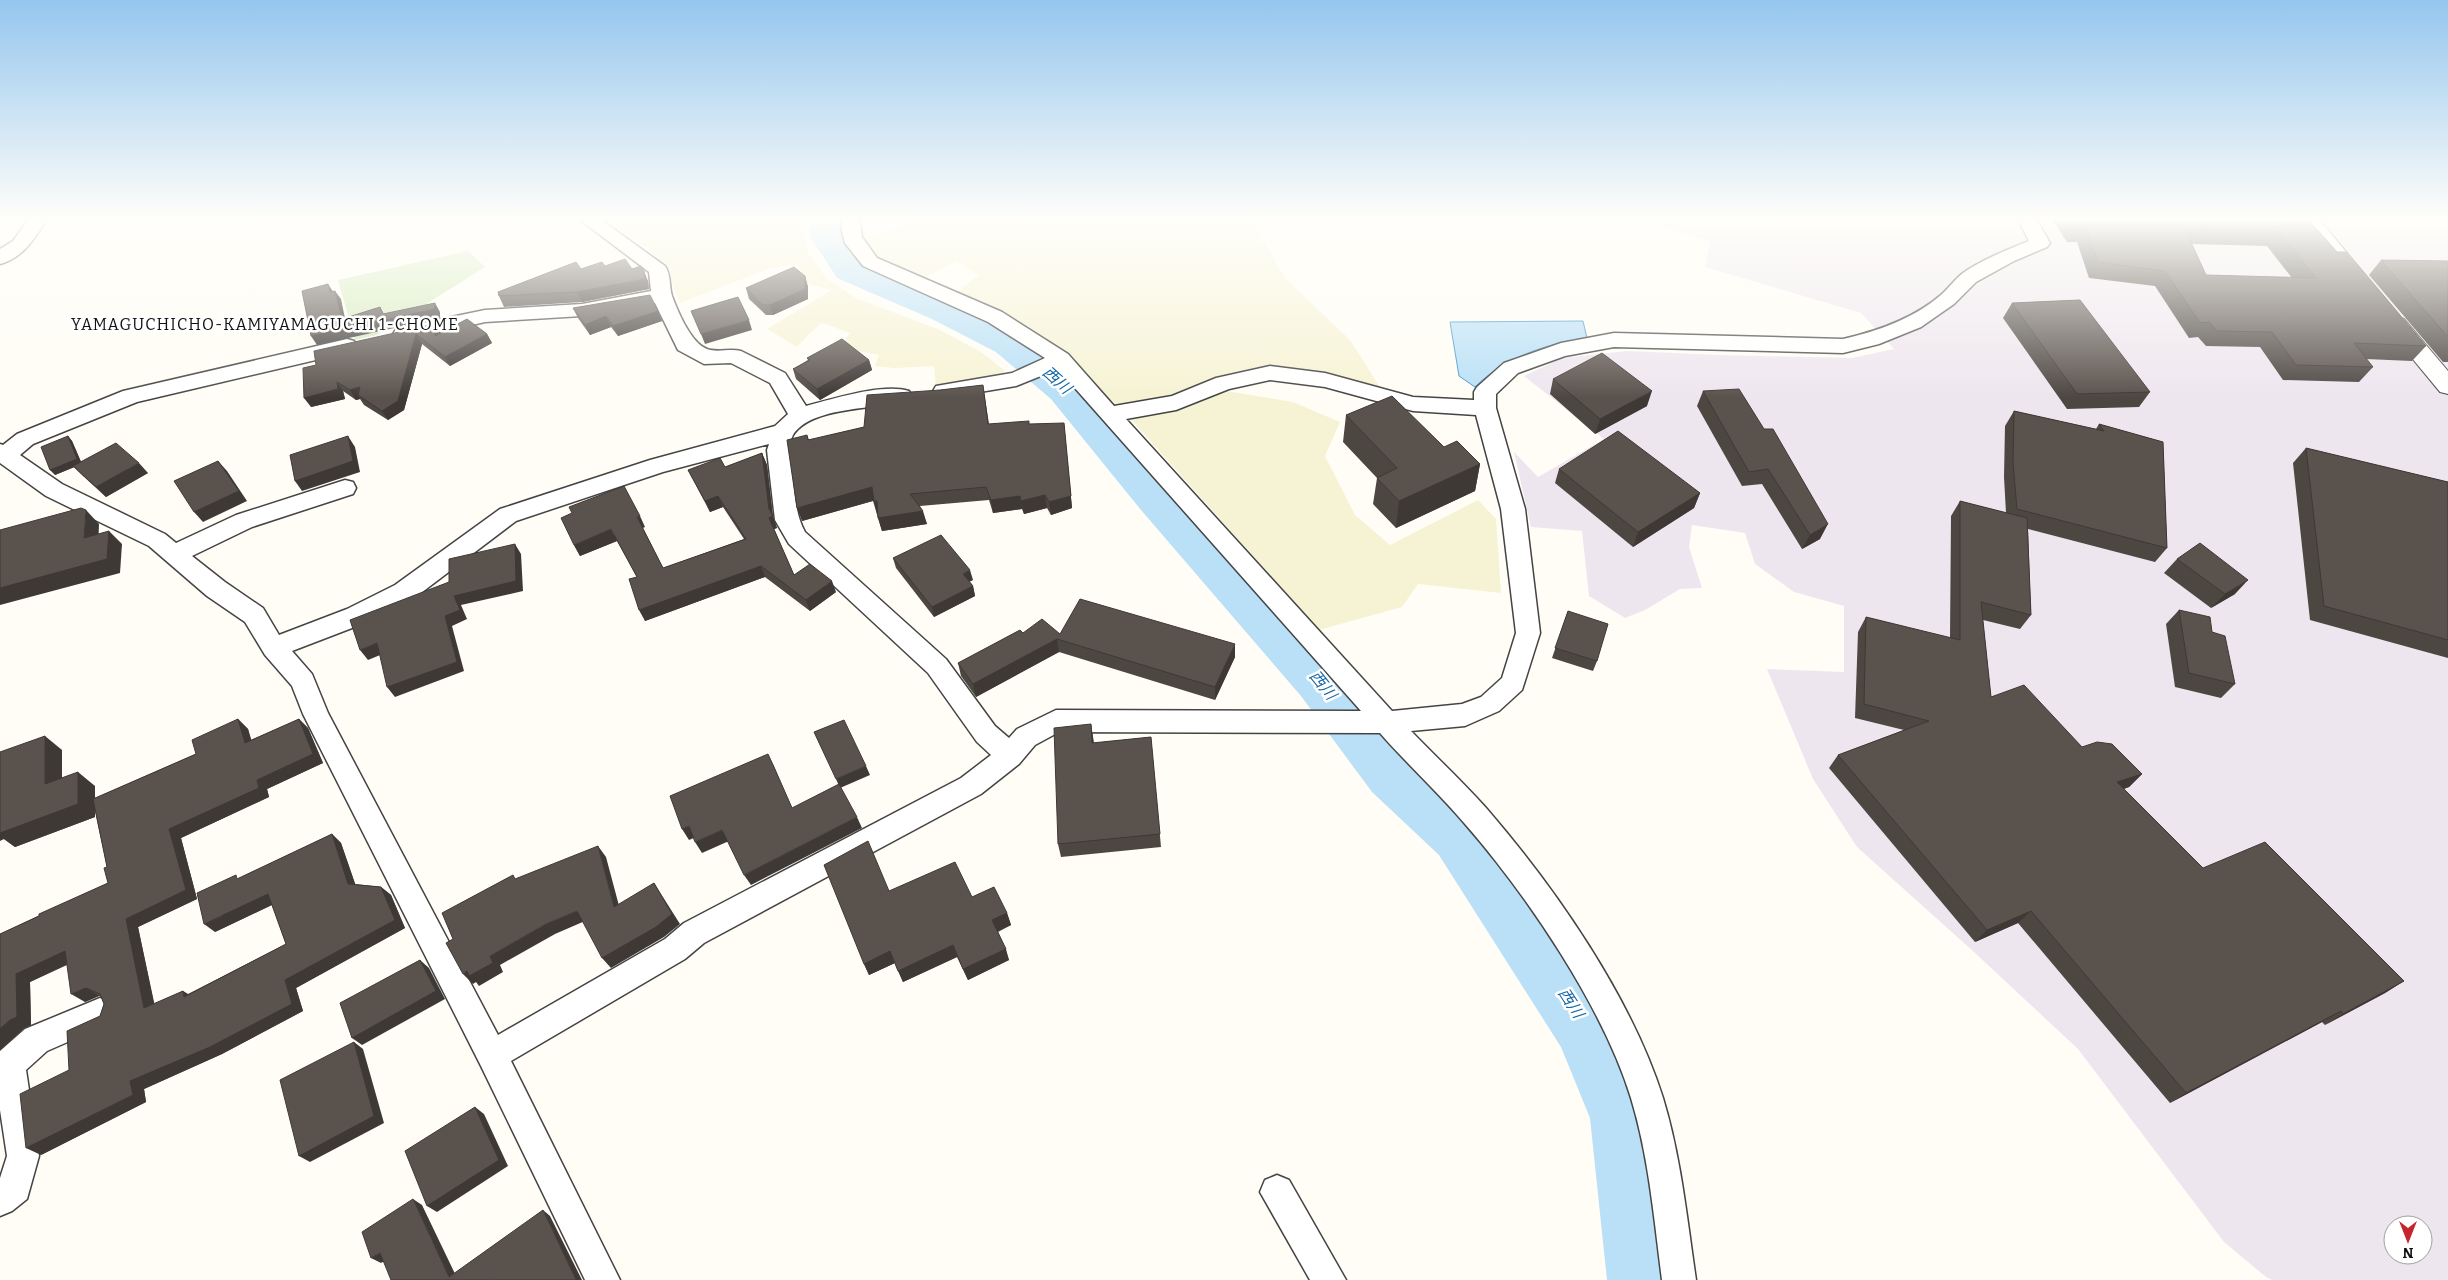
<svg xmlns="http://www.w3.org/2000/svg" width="2448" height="1280" font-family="Bitter,'Noto Sans JP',serif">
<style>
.industrial{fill:#eee6ef;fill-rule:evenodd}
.farmland{fill:#f6f3d4}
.green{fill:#d5ebbd}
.water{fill:#b9e0f7;stroke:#3f96cf}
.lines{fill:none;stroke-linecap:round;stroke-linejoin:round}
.river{fill:#b9e0f7;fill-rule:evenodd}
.minor-casing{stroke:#444;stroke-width:3}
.tertiary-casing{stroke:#444;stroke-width:2}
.minor{fill:#fff;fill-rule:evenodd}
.tertiary{fill:#fff;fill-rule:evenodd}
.wall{fill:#4d4742;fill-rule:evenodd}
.shaded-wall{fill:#3f3936}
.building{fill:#5a524d;stroke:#3f3936;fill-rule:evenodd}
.labels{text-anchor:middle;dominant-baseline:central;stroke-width:5;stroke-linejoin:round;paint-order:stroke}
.neighbourhood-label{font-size:16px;letter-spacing:1px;fill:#111;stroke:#fff}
.water-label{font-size:16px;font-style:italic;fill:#1768a6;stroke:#fff}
</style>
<rect width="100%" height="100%" fill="#fffdf5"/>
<!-- industrial -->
<path class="industrial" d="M1642,219H2448V1280H2272L2266,1277L2224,1242L2078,1049L1974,952L1857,847L1813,779L1767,669L1844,672V606L1794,592L1755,564L1745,533L1692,525L1689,547L1702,588L1680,589L1645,610L1625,618L1589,596L1582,531L1531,527L1514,452L1538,477L1604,439L1524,376L1562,358L1628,351L1718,355L1852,358L1894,349L1861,313L1705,267L1710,242ZM2393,1225H2423V1255H2393Z"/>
<!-- farmland -->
<g class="farmland">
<path d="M605,219H800L808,253L827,279L856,298L940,330L981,352L1004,370V375L936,388L934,366L894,368L875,366L879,355L840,347L850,333L822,323L811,332L797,347L767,329L832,290L808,284L797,264L771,268L680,303L666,269L651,251Z"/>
<path d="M923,219H1250L1286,279L1350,340L1381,389L1261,368L1174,398L1113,404L1069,355L1022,326L957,292L979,275L956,261L923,279L886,263L869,251L861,239Z"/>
<path d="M1220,390L1293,402L1340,422L1325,456L1355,515L1390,545L1478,500L1496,519L1501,593L1418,584L1402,607L1319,630L1128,416L1183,408Z"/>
</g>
<!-- green -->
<path class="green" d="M468,251L485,267L377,335L355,340L338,280Z"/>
<!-- water -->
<path class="water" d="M1583,321L1587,338C1546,344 1505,357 1475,387L1459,376L1450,322Z"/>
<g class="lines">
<!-- river -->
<path class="river" d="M809,219H851L853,238L867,260L964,299L1028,332L1085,377L1177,484L1341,664L1414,756L1483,817L1610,1003L1660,1118L1683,1280H1607L1590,1118L1561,1047L1439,855L1372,792L1301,696L1141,510L1051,399L996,352L932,319L837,278L811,238Z"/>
<!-- minor casing -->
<g class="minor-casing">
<g id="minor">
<path d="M29,219H47C35,238 23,258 0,264V249L13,241Z"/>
<path d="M579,219H600L665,266C671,274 669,286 672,296C678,312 691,343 707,349C717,353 730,348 741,351L785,373L806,406C833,399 882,383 909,391L912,396L909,401C879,409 811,406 793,435C787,446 791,460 792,472C795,493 795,514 805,532L946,659L995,726L1009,738L1017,729L1056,710L1361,711L1058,369L1016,386L944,398L936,396L933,391L936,386L1012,373L1045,358L988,322L863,266L845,243L842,232V219H860L862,237L877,258L1002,312L1068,354L1114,406L1172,396L1216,378L1270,366L1325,373L1413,397L1474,400V392L1477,387L1504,363L1561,343L1614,333L1843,339C1878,331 1913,319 1941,295C1949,288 1955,279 1963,273C1983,259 2007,250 2029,241L2018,219H2036L2050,243L2047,247L2014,261L1976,282L1954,304L1921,327L1879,344L1843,353L1614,347L1565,356L1518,373L1496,394V408L1525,509L1540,633L1522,690L1499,711L1465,726L1411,731C1436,757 1463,782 1487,809C1556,889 1631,997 1663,1098C1681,1157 1687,1219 1696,1280H1662C1654,1219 1649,1157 1631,1098C1603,1007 1527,895 1465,824C1438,792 1407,764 1380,733L1059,732L1035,745L1019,764L981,794L704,943L685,959L511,1061L620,1280H585L481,1066L303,714L292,686L265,655L245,622L207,596L149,546L46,496L0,463V444L3,445L17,434L123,391L347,339L354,341L357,346L354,351L137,402L33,444L20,455L62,484L165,534L176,543L236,515L345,480L353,482L356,488L353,494L252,527L192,556L225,582L263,608L279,635L347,609L395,585L500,509L650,460L775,426L788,414L770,383L731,363L704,364L678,350L655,303L582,316L485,322L403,341L396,339L393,334L396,329L403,327L485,310L582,304L651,291L649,272ZM1270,380L1325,387L1413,411L1476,415L1501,509L1516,633L1502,678L1481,697L1462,704L1392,711L1126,419L1176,410L1229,389ZM769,444L767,450L775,520L789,544L928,673L977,742L991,755L961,778L684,923L665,939L498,1035L328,713L312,674L292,651L365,623L413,599L516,521L663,472Z"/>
<path d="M100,998L111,1003L115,1013L111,1023L47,1051L26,1070L39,1156L27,1199L12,1211L0,1216V1178L7,1156L0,1110V1051L25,1029Z"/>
<path d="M1277,1175L1289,1180L1346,1280H1310L1260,1192L1265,1180Z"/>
</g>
</g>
<!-- tertiary casing -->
<g class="tertiary-casing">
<g id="tertiary">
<path d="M2298,219H2319L2347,253L2344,258L2336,259L2328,258Z"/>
<path d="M2396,317L2404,319L2448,371V394L2440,392L2388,329L2385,324L2388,319Z"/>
</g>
</g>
<!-- minor -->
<use href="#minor" class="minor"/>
<!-- tertiary -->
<use href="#tertiary" class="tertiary"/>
</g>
<!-- wall -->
<g class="wall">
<path d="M2052,219H2308L2337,252L2426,346L2412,361L2366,359L2373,367L2359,382L2283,380L2260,347L2206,346L2198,337L2189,338L2155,286L2089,278L2077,242H2067ZM2192,244L2267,246L2292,278L2206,275Z"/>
<path d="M2381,260L2448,261V362H2443L2369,275Z"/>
<path d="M581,269H632L648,281L649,289L582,302L504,307L499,296Z"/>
<path d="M805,276L808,287V299L773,315H766L749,299L746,288Z"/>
<path d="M2012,303L2150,392L2139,407L2067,409L2003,318Z"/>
<path d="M573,308L658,311L662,321L618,336L611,327L590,335L578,318Z"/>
<path d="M435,324L440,333L487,334L492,343L450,366L422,344L404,410L388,420L364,405L360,399L356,400L343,391L345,399L311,407L316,365Z"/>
<path d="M807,358L869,360L872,370L820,400L796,379L793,369L808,360Z"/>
<path d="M1553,379L1647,406L1595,434L1550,394Z"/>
<path d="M983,385L989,424H1029L1065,437L1072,508L1051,515L1047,508L1024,514L1022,509L993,513L989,500L920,506L927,524L882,531L873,501L802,521L807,435L809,440L864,427L940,390Z"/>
<path d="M1703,391L1764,429L1820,539L1802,549L1762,484L1742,486L1697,406Z"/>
<path d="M2014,411L2096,429L2099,424L2163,442L2167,548L2155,562L2028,529L2031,615L2020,629L1983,620L1991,697L2082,747L2142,774L2129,787L2124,789L2203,868L2404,981L2385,993L2325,1025L2322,1022L2170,1103L2018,923L1975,942L1829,768L1838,755L1904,730L1855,718L1858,632L1866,617L1950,638L1951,516L1960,501L2006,513L2004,477L2005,426Z"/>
<path d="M1346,415L1444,447L1480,464L1475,491L1396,528L1373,504L1377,478L1343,442Z"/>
<path d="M68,436L72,441L81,462L148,473L106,497L83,476L74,467L55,475Z"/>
<path d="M2306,448L2448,482V658L2310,620L2293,463Z"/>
<path d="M762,453L767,465L773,516L777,528L774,529L794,575L836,592L810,611L765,577L645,621L637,577L617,541L580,556L574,545L645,527L643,528L663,568L744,539L723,507L710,512L688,470L725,467Z"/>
<path d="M1559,469L1700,493L1694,508L1633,547L1555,483Z"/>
<path d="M893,558L973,580L969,581L973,586L975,596L934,617L896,568Z"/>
<path d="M2177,559L2235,594L2211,608L2164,573Z"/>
<path d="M2179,610L2212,632L2235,684L2221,698L2175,687L2166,624Z"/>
<path d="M1568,611L1597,661L1593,671L1552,658Z"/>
<path d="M1023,633L1060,634L1235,657L1215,700L1059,652L976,697L961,676L958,663Z"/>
<path d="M238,719L248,729L251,740L299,719L308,728L323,763L267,789L269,797L181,838L197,899L138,927L154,1004L183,991L188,994L286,944L272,905L215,932L239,878L332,834L341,843L355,884L381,887L391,895L405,928L296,988L303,1011L222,1054L144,1089L146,1102L41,1155L69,1070L100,1016L104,1004L101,997L99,996L85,1002L67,965L30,982L31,1025L24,1028L0,1050V934L108,883L107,867L95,811V817L15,847L4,839L62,750V778L95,786V798L196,754Z"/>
<path d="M1091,724L1094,743L1151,737L1161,847L1061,857L1058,844Z"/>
<path d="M889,891L972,897L1007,913L1011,925L998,932L1009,960L968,980L957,957L903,982L895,963L869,975L864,964Z"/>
</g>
<!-- shaded-wall -->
<g class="shaded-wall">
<path d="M644,271L648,281L649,289L582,302L577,292Z"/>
<path d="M805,276L808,287V299L773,315L770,305Z"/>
<path d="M328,284L334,293L330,292Z"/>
<path d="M335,291L341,299L347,328L383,314L380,307L385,316L435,303L440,312V318L317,345L311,336L342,319Z"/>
<path d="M658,311L662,321L618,336L613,326Z"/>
<path d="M606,316L611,327L590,335L585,325Z"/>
<path d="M749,320L752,330L705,344L701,334Z"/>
<path d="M435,324L441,334L435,336Z"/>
<path d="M416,334L422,344L404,410L388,420L382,411Z"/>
<path d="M487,334L492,343L450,366L445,357Z"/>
<path d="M869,360L872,370L820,400L817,389Z"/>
<path d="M337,382L343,391L345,399L311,407L304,398Z"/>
<path d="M360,387L358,395L360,399L356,400L350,390Z"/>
<path d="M1652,391L1647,406L1595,434L1600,419Z"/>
<path d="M1064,423L1072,508L1051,515L1049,502Z"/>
<path d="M68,436L72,441L82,464L55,475L50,470Z"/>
<path d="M348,436L355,447L360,472L302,491L295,481Z"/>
<path d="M762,453L767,465L773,517L777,528L774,529L769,518Z"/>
<path d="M218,461L227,471L247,501L203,522L194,512Z"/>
<path d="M139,463L148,473L106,497L96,487Z"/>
<path d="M1480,464L1475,491L1396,528L1399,501Z"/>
<path d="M872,487L876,500L802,521L797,508Z"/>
<path d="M1700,493L1694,508L1633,547L1638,532Z"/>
<path d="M1045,495L1047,508L1024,514L1021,501Z"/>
<path d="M718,496L723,507L710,512L705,501Z"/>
<path d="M1020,496L1022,509L993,513L991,500Z"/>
<path d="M874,501H877L881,514H877Z"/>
<path d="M86,510L99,524L98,551L84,538Z"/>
<path d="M923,511L927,524L882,531L878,518Z"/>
<path d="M640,516L645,527L642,528L637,517Z"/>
<path d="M1828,524L1820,539L1802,549L1810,535Z"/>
<path d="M611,529L617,541L580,556L574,545Z"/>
<path d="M109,531L122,544L120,573L0,605V588Z"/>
<path d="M515,544L521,554L523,591L461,605L467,619L452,626L464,671L395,697L387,687L445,616L454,596Z"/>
<path d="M761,566L765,577L645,621L639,610Z"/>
<path d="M970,570L973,580L965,584L963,574Z"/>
<path d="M2248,580L2235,594L2211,608L2225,594Z"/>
<path d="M832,581L836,592L810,611L806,600Z"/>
<path d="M973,586L975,596L934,617L932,607Z"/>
<path d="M1057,639L1059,652L976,697L973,684Z"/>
<path d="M377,643L385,653L368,660L360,650Z"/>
<path d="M1235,644V657L1215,700V687Z"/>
<path d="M238,719L248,729L255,752L245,743Z"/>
<path d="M299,719L308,728L323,763L267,789L269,797L181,838L197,899L138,927L157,1016L144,1008L126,919L169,829L257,780Z"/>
<path d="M1091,724L1093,738L1094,756L1092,743Z"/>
<path d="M45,736L62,750V797L45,784Z"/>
<path d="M768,754L774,766L797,819L792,808Z"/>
<path d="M866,766L870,775L840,788L836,779Z"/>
<path d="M78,772L95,786V817L15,847L4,839L0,841V824Z"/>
<path d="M2142,774L2129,787L2104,795L2117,782Z"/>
<path d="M857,817L862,828L751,885L744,875Z"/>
<path d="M689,826L696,837L689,840L682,829Z"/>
<path d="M722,830L729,841L702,853L695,842Z"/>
<path d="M332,834L341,843L358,892L348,884Z"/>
<path d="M598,846L606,857L622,917L614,907Z"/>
<path d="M654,883L661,894L680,924L664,937L611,968L602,958Z"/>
<path d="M381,887L391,895L405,928L296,988L303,1011L222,1054L144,1089L146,1102L41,1155L26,1148L130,1081L285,980Z"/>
<path d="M268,894L278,902L215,932L204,924Z"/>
<path d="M577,911L585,921L555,934L500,965L503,972L479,986L476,982L473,984L463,974L490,956L546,924Z"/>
<path d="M2031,911L2018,923L1975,942L1987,930Z"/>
<path d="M1007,913L1011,925L996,932L992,920Z"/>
<path d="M953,945L957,957L903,982L898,971Z"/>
<path d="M1006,949L1009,960L968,980L963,969Z"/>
<path d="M65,951L78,959L30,982L31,1025L24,1028L0,1050V1029L16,974Z"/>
<path d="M890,951L895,963L869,975L864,964Z"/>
<path d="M420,960L429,968L445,999L362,1045L352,1038Z"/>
<path d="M2404,981L2385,993L2325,1025L2343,1014Z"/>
<path d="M86,988L99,996L85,1002L71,994Z"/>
<path d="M183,991L195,999L184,997Z"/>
<path d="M2341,1011L2322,1022L2170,1103L2186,1093Z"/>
<path d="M354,1042L363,1049L384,1123L310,1162L299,1156Z"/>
<path d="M475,1107L484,1114L508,1166L437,1212L427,1206Z"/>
<path d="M413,1199L422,1205L458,1280L449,1277Z"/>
<path d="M543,1210L550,1216L582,1280H576Z"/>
<path d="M380,1253L389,1258L381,1263L371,1258Z"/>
</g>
<!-- building -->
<g class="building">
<path d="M2071,219H2308L2337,252H2347L2426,346L2354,343L2373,367L2296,365L2272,332L2217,331L2209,322L2200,323L2165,271L2098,262L2085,227H2076ZM2185,229L2278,231L2316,278L2206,275Z"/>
<path d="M625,259L632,269L641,266L644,271L645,279L577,292L499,296L498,292L576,262L581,269L602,262L605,266Z"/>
<path d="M2381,260L2448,261V337Z"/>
<path d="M794,267L805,276V289L770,305H762L746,288Z"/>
<path d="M328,284L330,292L335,291L342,319L380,307L383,314L435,303V309L311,336L302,291Z"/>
<path d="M650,295L658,311L613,326L606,316L585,325L573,308Z"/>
<path d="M738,297L749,320L701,334L691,311Z"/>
<path d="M2080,300L2150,392L2077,394L2012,303Z"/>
<path d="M467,319L487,334L445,357L416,334L398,401L382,411L358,395L360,387L350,390L337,382L338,389L304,398L303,368L316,365L314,351L435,324V336Z"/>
<path d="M842,339L869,360L817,389L793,369L810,360L807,358Z"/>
<path d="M1602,353L1652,391L1600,419L1553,379Z"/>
<path d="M983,385L988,424L1029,421V424L1064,423L1071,496L1049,502L1045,495L1021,501L1020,496L991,500L986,487L910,494L923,511L878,518L877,501H874L872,487L797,508L787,440L807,435L808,440L864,427L867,395L940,390Z"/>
<path d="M1739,389L1764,429H1773L1828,524L1810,535L1768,469L1749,472L1703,391Z"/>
<path d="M1392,396L1444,447L1457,441L1480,464L1399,501L1377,478L1397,468L1346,415Z"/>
<path d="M2014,411L2104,431L2099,424L2163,442L2167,548L2017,509L2013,463Z"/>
<path d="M1618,431L1700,493L1638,532L1559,469Z"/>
<path d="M68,436L77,459L50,470L41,447Z"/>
<path d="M348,436L353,461L295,481L290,455Z"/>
<path d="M116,443L139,463L96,487L73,466Z"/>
<path d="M2306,448L2448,482V640L2324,606Z"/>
<path d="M762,453L769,509L773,516L769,518L794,575L810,564L832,581L806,600L761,566L639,610L629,579L637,577L611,529L574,545L561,518L572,513L569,507L624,486L640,516L637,517L663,568L746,539L718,496L705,501L688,470L720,458L725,467Z"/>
<path d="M218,461L239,491L194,512L174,481Z"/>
<path d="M1960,501L2027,518L2031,615L1981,602L1991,697L2024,685L2082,747L2097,742L2112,744L2142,774L2117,782L2203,868L2265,842L2404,981L2343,1014L2341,1011L2186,1093L2031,911L1987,930L1838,755L1929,721L1864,704L1866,617L1960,640Z"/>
<path d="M81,508L86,510L84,538L109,531L107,559L0,588V530Z"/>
<path d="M941,535L970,570L963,574L973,586L932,607L893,558Z"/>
<path d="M2200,543L2248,580L2225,594L2177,559Z"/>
<path d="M515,544L516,581L454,596L460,610L445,616L457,662L387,687L377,643L360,650L350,620L449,582V559Z"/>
<path d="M1080,599L1235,644L1215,687L1057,639L973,684L958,663L1020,630L1023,633L1042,619L1060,634Z"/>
<path d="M2179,610L2210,617L2212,632L2225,636L2235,684L2189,673Z"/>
<path d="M1568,611L1608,624L1597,661L1555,648Z"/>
<path d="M238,719L245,743L299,719L313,754L257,780L259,788L169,829L186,890L126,919L144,1008L183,991L184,997L286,944L268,894L204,924L197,893L236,875L237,879L332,834L348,884L381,887L395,920L285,980L292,1004L210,1047L130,1081L133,1095L26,1148L20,1094L69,1070L67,1031L100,1016L104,1004L100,994L86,988L71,994L65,951L16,974L17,1017L10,1020L0,1029V934L39,916V914L108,883L104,868L107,867L93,799L196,754L192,740Z"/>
<path d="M844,720L866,766L836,779L814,732Z"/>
<path d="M1091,724L1092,743L1151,737L1160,834L1058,844L1054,728Z"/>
<path d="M45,736V784L78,772V804L0,833V752Z"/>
<path d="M768,754L792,808L839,784L857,817L744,875L722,830L695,842L689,826L682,829L670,796Z"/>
<path d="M868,841L889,891L955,862L972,897L994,887L1007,913L992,920L1006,949L963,969L953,945L898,971L890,951L864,964L824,865Z"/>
<path d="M598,846L614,907L654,883L672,914L656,927L602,958L577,911L546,924L490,956L493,963L469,976L467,971L463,974L446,943L453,939L442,913L513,875L515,879Z"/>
<path d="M420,960L436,991L352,1038L340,1003Z"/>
<path d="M354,1042L374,1116L299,1156L280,1080Z"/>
<path d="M475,1107L499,1160L427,1206L405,1151Z"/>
<path d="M413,1199L449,1277L543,1210L576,1280H493V1279L491,1280H391L380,1253L371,1258L362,1232Z"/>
</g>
<!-- sky -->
<linearGradient id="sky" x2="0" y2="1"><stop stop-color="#95c6ee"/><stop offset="0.55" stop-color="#fffefa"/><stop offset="1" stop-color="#fffefa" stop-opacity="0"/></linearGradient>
<rect width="2448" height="398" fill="url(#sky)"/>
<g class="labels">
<!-- neighbourhood labels -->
<g class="neighbourhood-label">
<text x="265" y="324">YAMAGUCHICHO-KAMIYAMAGUCHI 1-CHOME</text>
</g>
<!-- water labels -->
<g class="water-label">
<text transform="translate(1057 380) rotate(42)">西川</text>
<text transform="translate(1323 685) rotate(51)">西川</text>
<text transform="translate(1571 1003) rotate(57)">西川</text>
</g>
</g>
<!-- north arrow -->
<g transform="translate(2408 1240) rotate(180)"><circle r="24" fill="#ffffff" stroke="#a0a0a0"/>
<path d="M0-4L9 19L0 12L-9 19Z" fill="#c4262e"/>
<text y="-8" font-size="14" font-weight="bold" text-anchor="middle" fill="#111111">N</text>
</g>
</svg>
